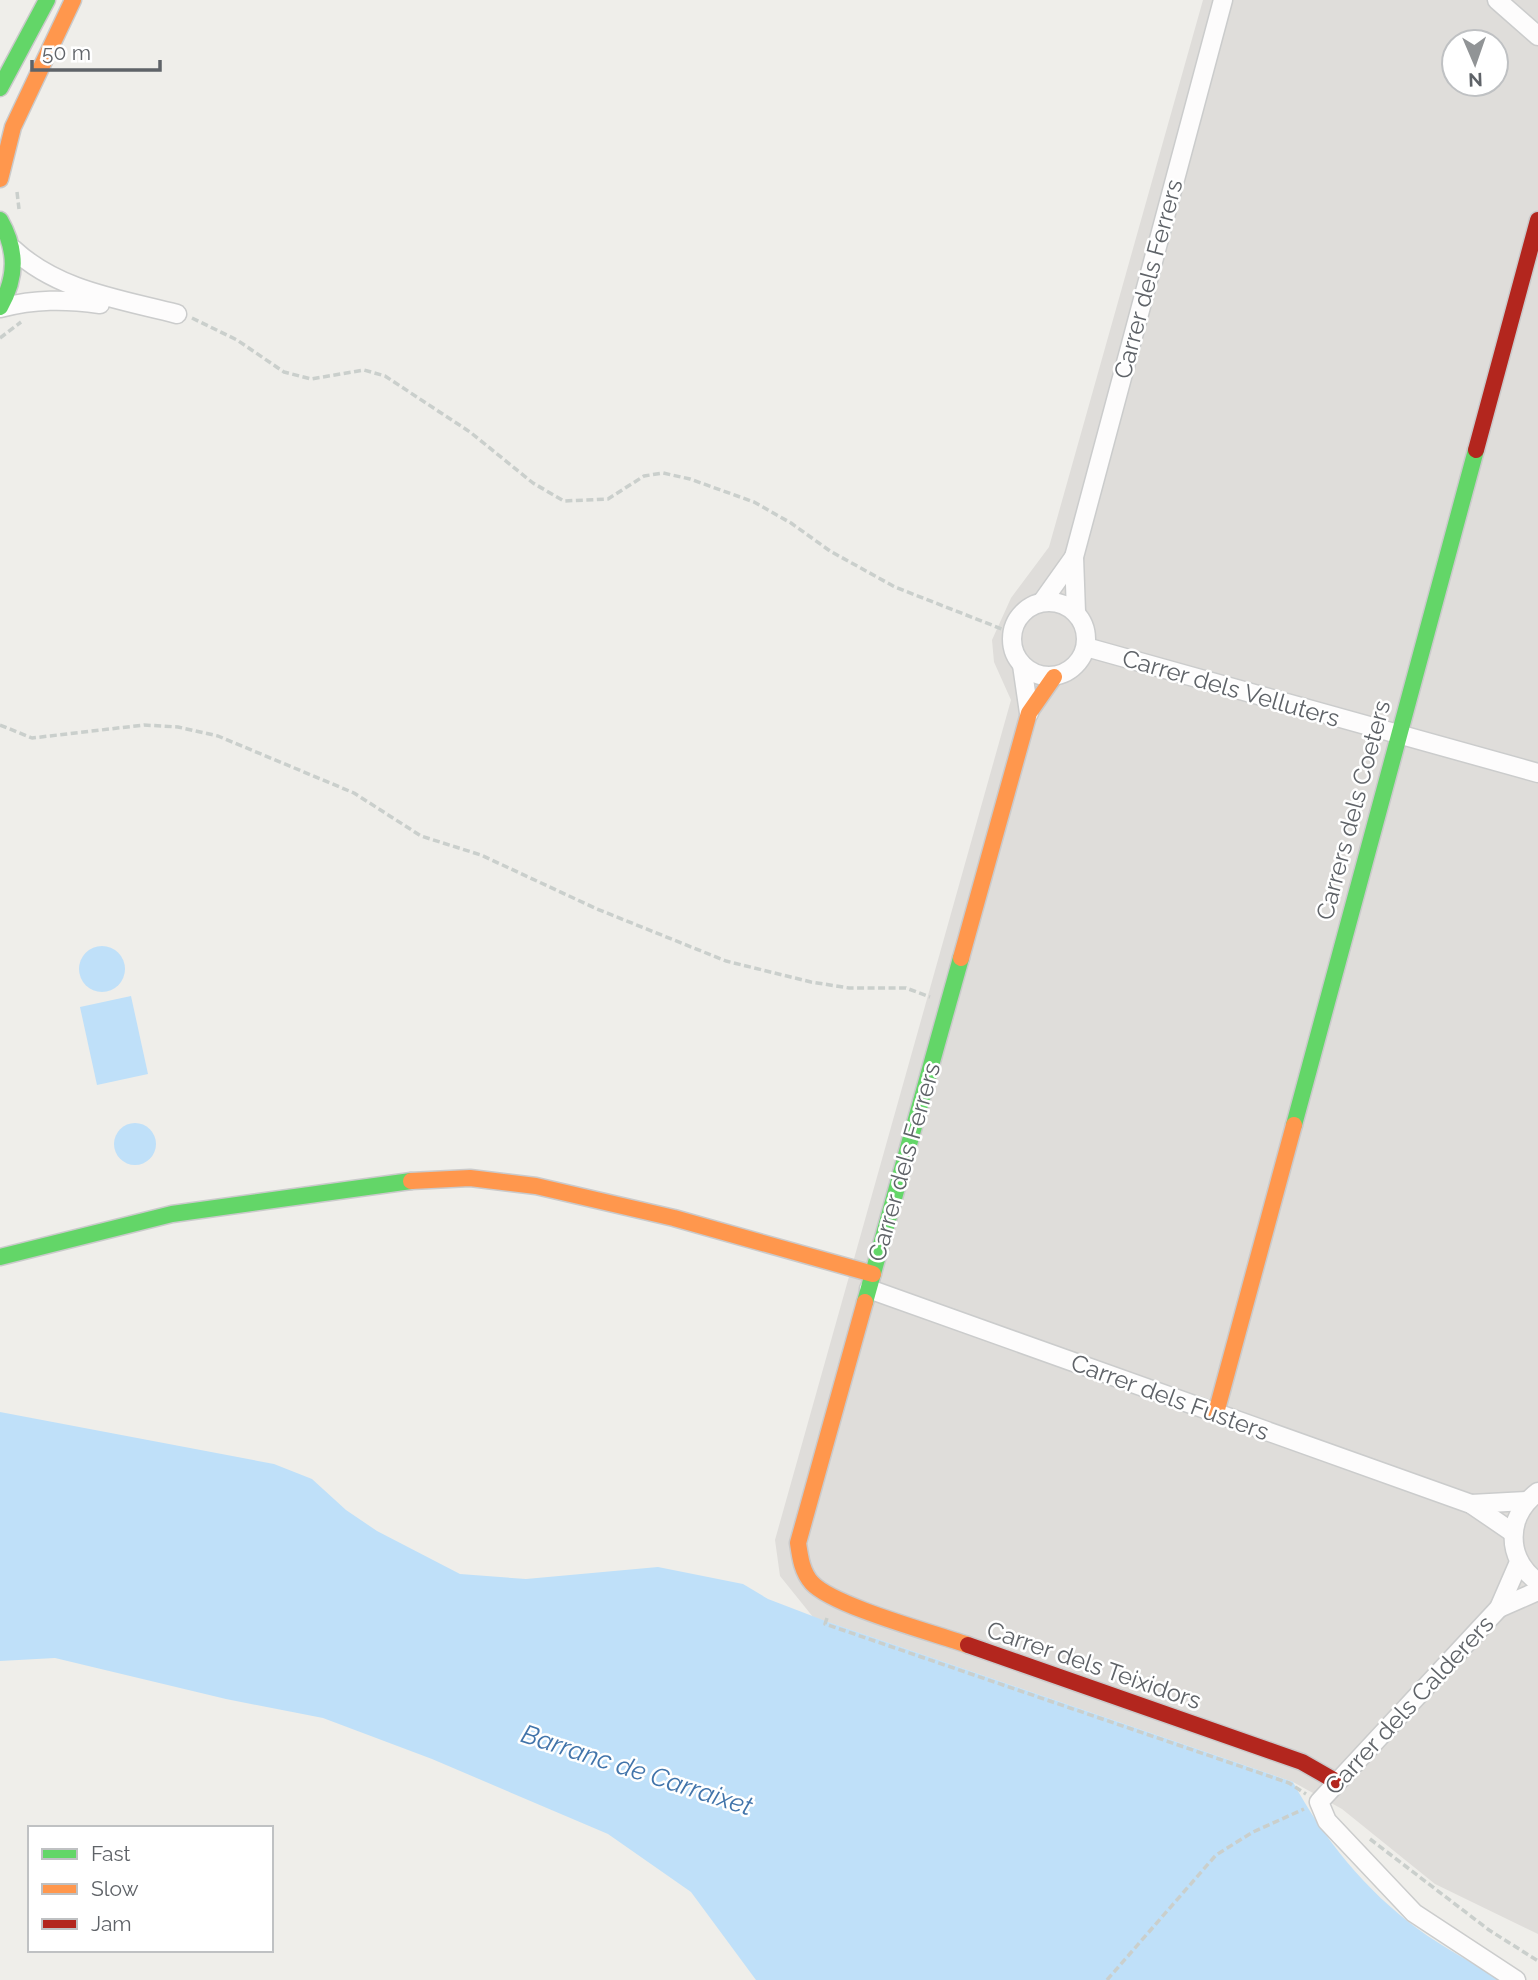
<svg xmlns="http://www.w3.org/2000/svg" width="1538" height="1980" font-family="Raleway,sans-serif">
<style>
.industrial{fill:#dfddda;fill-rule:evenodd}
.water{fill:#bfe0f9}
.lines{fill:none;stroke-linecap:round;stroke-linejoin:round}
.street-casing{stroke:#cbcccc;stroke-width:21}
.fast-casing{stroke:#cacacb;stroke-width:19}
.slow-casing{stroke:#cacacb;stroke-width:19}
.jam-casing{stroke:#cacacb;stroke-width:19}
.path{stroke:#cacfcc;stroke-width:3.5;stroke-dasharray:7 3.5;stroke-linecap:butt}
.street{stroke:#fdfcfc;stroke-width:18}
.fast{stroke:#63d668;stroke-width:16}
.slow{stroke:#ff974d;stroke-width:16}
.jam{stroke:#b3261e;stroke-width:16}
.labels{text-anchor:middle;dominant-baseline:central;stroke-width:5;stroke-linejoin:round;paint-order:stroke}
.street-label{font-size:24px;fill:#5f6368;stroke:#fff}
.water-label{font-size:26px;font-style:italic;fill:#4174aa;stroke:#fff}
</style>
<rect width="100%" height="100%" fill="#efeeea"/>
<!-- industrial -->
<path class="industrial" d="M1203,0H1538V1934L1435,1884L1342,1809L1293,1782L813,1617L780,1576L775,1540L1011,700L994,662L992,640L1011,598L1049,547ZM1454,42H1496V84H1454Z"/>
<!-- water -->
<g class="water">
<circle cx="102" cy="969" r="23"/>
<path d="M131,996L148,1074L97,1085L80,1007Z"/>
<circle cx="135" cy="1144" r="21"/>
<path d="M0,1412L274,1464L312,1479L346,1510L377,1531L460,1574L526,1579L658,1567L743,1584L768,1599L828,1622L1293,1782C1323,1838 1366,1891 1418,1929C1444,1948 1473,1963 1501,1980H756L691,1892L608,1834L432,1759L323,1718L226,1699L55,1658L0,1661Z"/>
</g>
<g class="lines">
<!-- street casing -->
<g class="street-casing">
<g id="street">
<path d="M1497,0L1538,36"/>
<path d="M13,249C58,291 119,299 177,314"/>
<path d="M0,308C35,299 65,299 100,304"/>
<circle cx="1049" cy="639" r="37"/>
<path d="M1042,602L1074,557"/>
<path d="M1076,612L1074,557L1223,0"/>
<path d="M1086,647L1538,773"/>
<path d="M1022,665L1029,713"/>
<path d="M869,1289L1471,1504L1512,1532"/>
<path d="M1538,1492C1506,1516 1505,1558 1538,1582"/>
<path d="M1471,1504L1527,1501"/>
<path d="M1499,1608L1538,1591"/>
<path d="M1516,1980L1414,1913L1327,1821L1319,1802L1499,1608L1519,1562"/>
</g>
</g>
<!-- fast casing -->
<g class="fast-casing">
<g id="fast">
<path d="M0,88L47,0"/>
<path d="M0,220C17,250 17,277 0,307"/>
<path d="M1294,1125L1476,450"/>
<path d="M0,1257L172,1214L411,1181"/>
<path d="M865,1302L961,958"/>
</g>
</g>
<!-- slow casing -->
<g class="slow-casing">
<g id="slow">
<path d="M0,179L13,127L73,0"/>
<path d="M961,958L1029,713L1054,677"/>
<path d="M411,1181L470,1178L536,1186L674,1218L873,1274"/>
<path d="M865,1302L798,1543C800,1557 802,1572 812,1583C833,1606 934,1633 968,1645"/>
<path d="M1216,1413L1294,1125"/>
</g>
</g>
<!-- jam casing -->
<g class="jam-casing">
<g id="jam">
<path d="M1476,450L1538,220"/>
<path d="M968,1645L1302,1762L1337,1782"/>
</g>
</g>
<!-- path -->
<g class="path">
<path d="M17,192L19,209"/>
<path d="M192,318L237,340L284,372L311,379L364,370L385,376L470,432L533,483L564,501L608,499L644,476L663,473L690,479L754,502L791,523L830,551L895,587L1012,633"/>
<path d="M0,338L21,322"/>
<path d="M0,725L32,738L144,725L178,727L218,736L354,793L421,836L481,855L597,909L726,961L811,982L849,988H906L930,997"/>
<path d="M827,1618L825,1624L1289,1783L1306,1794"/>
<path d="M1370,1839L1489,1930L1538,1961"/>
<path d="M1107,1980L1216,1855L1253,1832L1304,1809"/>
</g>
<!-- street -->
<use href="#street" class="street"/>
<!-- fast -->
<use href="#fast" class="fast"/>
<!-- slow -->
<use href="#slow" class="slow"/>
<!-- jam -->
<use href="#jam" class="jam"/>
</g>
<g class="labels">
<!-- street labels -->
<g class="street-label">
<text transform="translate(1148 279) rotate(-75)">Carrer dels Ferrers</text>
<text transform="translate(1231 688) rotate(16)">Carrer dels Velluters</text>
<text transform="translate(1353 810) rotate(-75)">Carrers dels Coeters</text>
<text transform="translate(904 1162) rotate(-74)">Carrer dels Ferrers</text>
<text transform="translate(1170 1397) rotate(20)">Carrer dels Fusters</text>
<text transform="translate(1094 1665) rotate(19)">Carrer dels Teixidors</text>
<text transform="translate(1409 1705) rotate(-47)">Carrer dels Calderers</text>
</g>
<!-- water labels -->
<g class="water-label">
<text transform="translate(637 1770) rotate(18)">Barranc de Carraixet</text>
</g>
</g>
<!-- legend -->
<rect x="28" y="1826" width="245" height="126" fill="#ffffff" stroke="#bfc1c3" stroke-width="2"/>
<rect x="42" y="1849" width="35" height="10" fill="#63d668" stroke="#bfc1c3" stroke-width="2"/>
<text x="91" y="1861" font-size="21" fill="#5f6368">Fast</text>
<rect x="42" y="1884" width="35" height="10" fill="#ff974d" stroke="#bfc1c3" stroke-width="2"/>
<text x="91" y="1896" font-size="21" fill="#5f6368">Slow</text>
<rect x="42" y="1919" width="35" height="10" fill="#b3261e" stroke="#bfc1c3" stroke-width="2"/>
<text x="91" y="1931" font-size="21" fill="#5f6368">Jam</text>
<!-- north arrow -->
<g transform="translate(1475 63) rotate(178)"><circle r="33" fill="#ffffff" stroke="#bfc1c3" stroke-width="2"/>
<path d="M0-5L12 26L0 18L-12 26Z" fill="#919496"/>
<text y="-10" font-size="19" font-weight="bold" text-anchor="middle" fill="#5f6368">N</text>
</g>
<!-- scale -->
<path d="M32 60v10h128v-10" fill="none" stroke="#5f6368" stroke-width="3.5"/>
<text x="42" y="60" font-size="21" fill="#5f6368" stroke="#ffffff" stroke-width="5" paint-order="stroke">50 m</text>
</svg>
